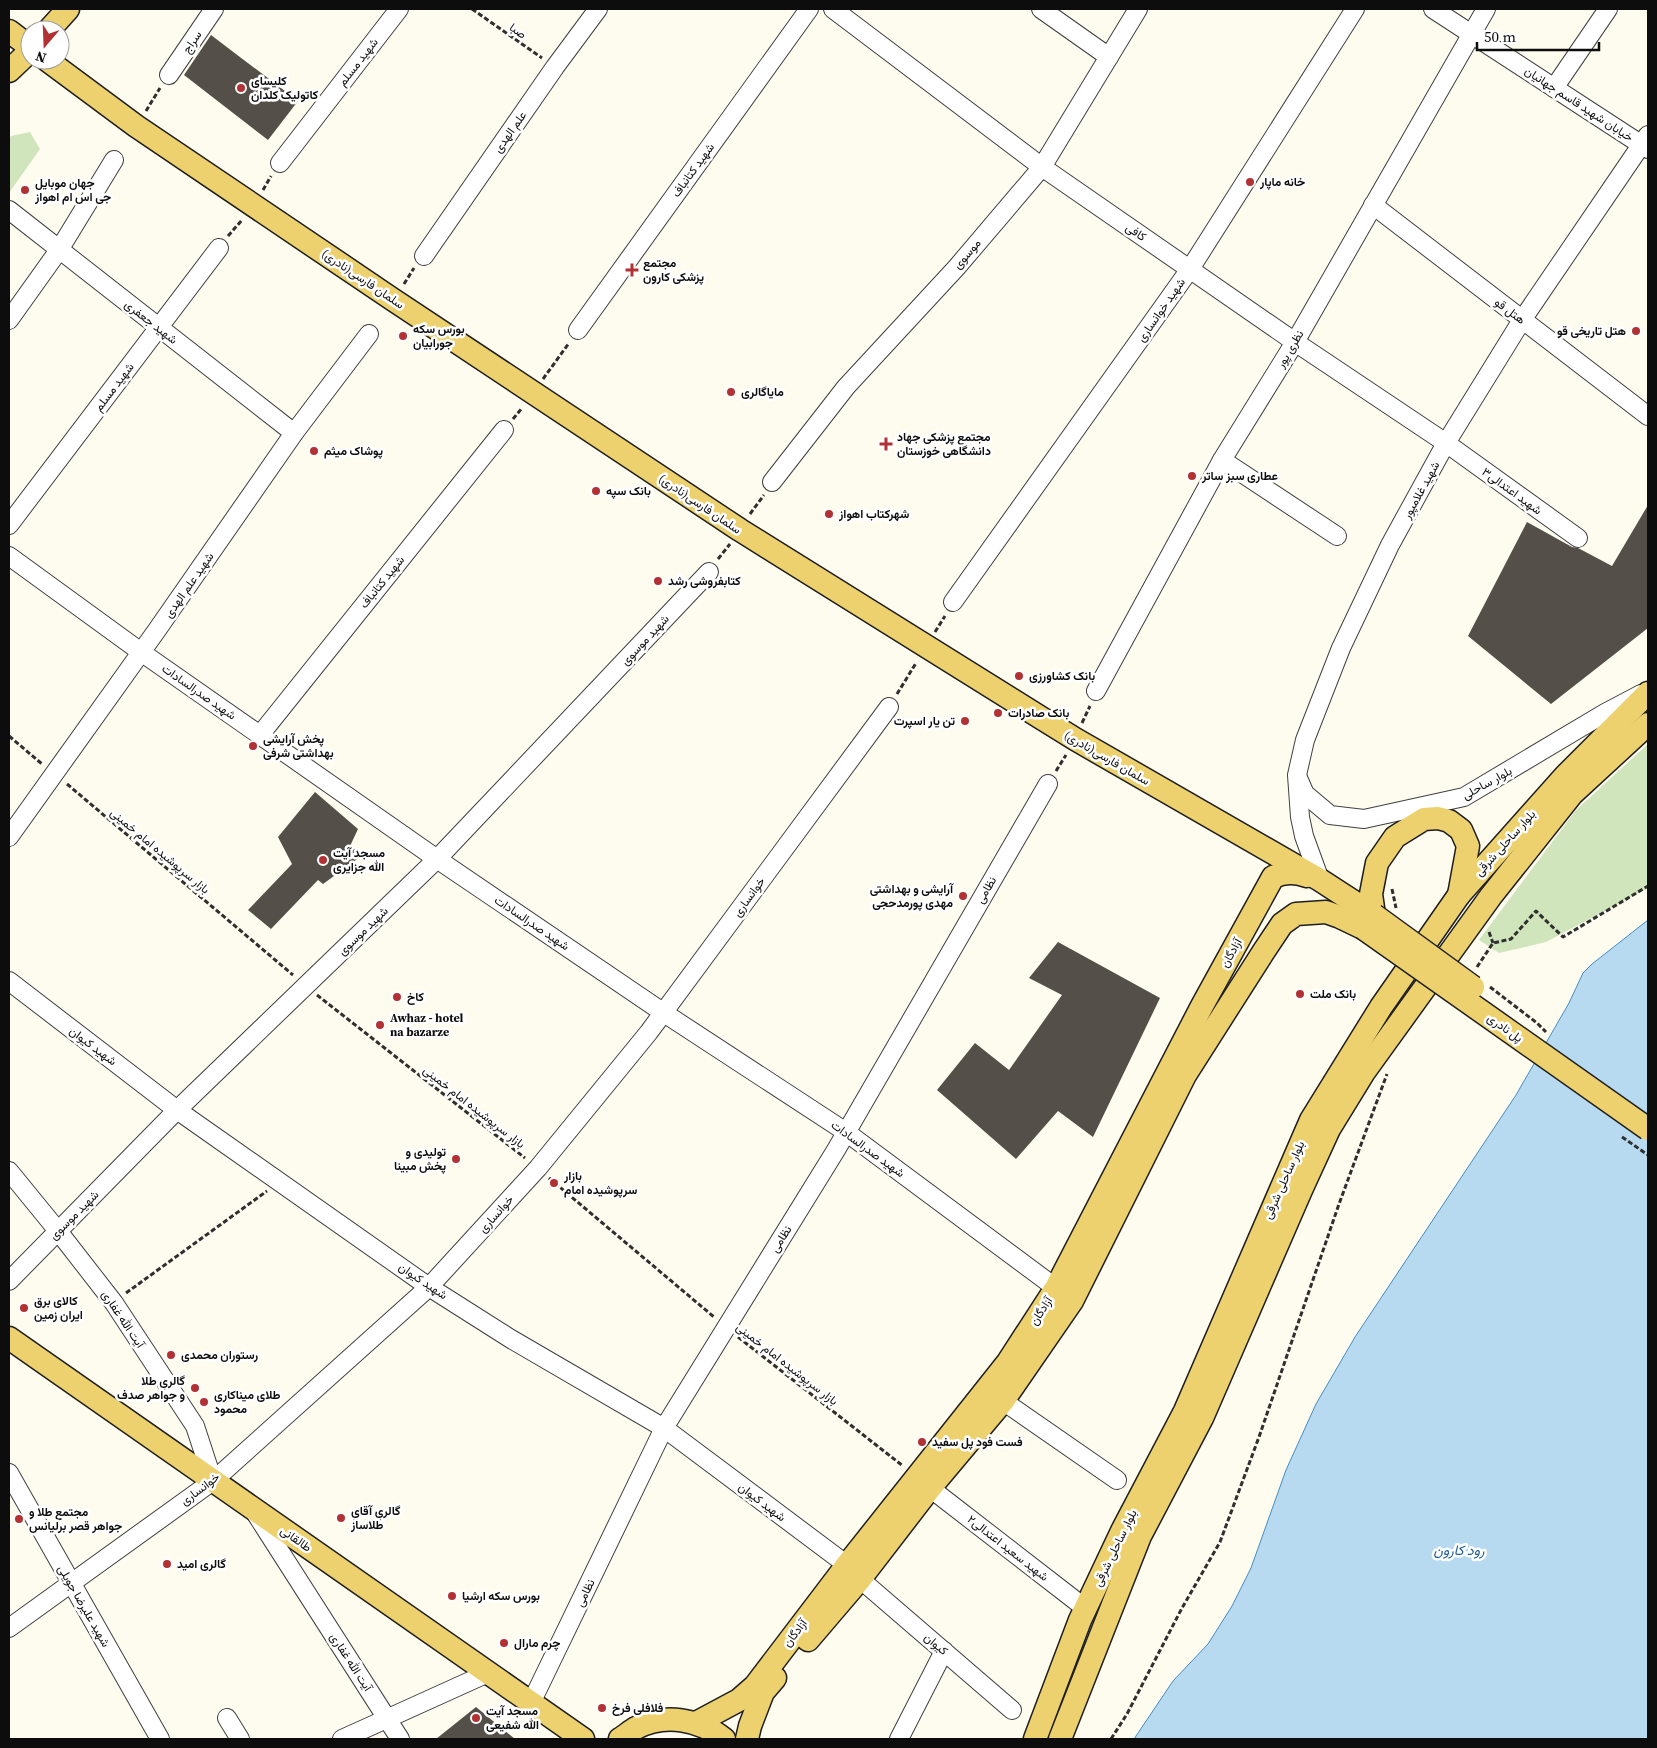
<svg xmlns="http://www.w3.org/2000/svg" width="1657" height="1748" font-family="'Source Serif 4',Vazirmatn,serif">
<style>
.green{fill:#d0e5bb}
.water{fill:#b7daf1;stroke:#458dc1}
.building{fill:#554f4a}
.lines{fill:none;stroke-linecap:round;stroke-linejoin:round}
.minor-casing{stroke:#404040;stroke-width:20}
.major-casing{stroke:#1e1e1e;stroke-width:25}
.path{stroke:#2f2f2f;stroke-width:3;stroke-dasharray:5 2.5;stroke-linecap:butt}
.minor{stroke:#fff;stroke-width:18}
.major{stroke:#edd16f;stroke-width:22}
.major-bridge-casing{stroke:#1e1e1e;stroke-width:25;stroke-linecap:butt}
.major-bridge{stroke:#edd16f;stroke-width:22}
.poi-dot{fill:#b13134;stroke:#fff;stroke-width:2}
.labels{text-anchor:middle;dominant-baseline:central;stroke-width:5;stroke-linejoin:round;paint-order:stroke}
.street-label{font-size:12px;fill:#0d0d0d;stroke:#fff}
.poi-label{font-size:12px;font-weight:bold;fill:#0d0d0d;stroke:#fff;text-anchor:start}
.water-label{font-size:14px;font-style:italic;fill:#215f94;stroke:#fff}
</style>
<rect width="100%" height="100%" fill="#fefbef"/>
<!-- green -->
<g class="green">
<path d="M30,132L40,149L9,193V139L11,136Z"/>
<path d="M1648,744V888L1546,942L1499,953L1479,940L1576,810Z"/>
</g>
<!-- water -->
<path class="water" d="M1648,920V1739H1134L1173,1681L1208,1644L1232,1606L1251,1568L1286,1470L1316,1404L1355,1337L1516,1095L1569,1003L1583,973L1592,964Z"/>
<!-- building -->
<g class="building">
<path d="M211,35L298,101L268,140L184,75Z"/>
<path d="M1648,505V628L1551,704L1468,636L1527,522L1572,547L1578,548L1612,566Z"/>
<path d="M315,792L358,829L351,844L360,857L323,884L318,880L271,929L248,910L292,864L278,837Z"/>
<path d="M1058,942L1160,998L1093,1137L1058,1111L1016,1159L937,1090L975,1043L1009,1070L1062,995L1029,978Z"/>
<path d="M476,1707L515,1739H436Z"/>
</g>
<g class="lines">
<!-- minor casing -->
<g class="minor-casing">
<g id="minor">
<path d="M833,9L1042,167L1295,342L1446,443L1578,538"/>
<path d="M1041,9L1109,57"/>
<path d="M1433,9L1648,149"/>
<path d="M169,75L214,9"/>
<path d="M1554,88L1608,9"/>
<path d="M280,163L399,9"/>
<path d="M1373,205L1648,416"/>
<path d="M9,210L294,433"/>
<path d="M424,256L555,67L598,9"/>
<path d="M9,320L59,250L114,160"/>
<path d="M578,330L809,9"/>
<path d="M1222,460L1337,536"/>
<path d="M772,482L846,387L957,267L1042,167L1138,9"/>
<path d="M9,525L219,248"/>
<path d="M9,556L141,652L437,859L664,1013L846,1132L1056,1288"/>
<path d="M953,602L1190,269L1355,9"/>
<path d="M1096,691L1222,460L1295,342L1486,9"/>
<path d="M260,735L504,430"/>
<path d="M1298,778L1305,794L1330,815L1364,819L1464,797L1605,713L1641,694"/>
<path d="M9,837L157,630L294,433L369,334"/>
<path d="M1320,880L1304,836L1300,817L1297,775L1305,740L1341,648L1390,545L1446,443L1522,320L1648,135"/>
<path d="M9,981L177,1110L429,1287L511,1339L664,1428L847,1565"/>
<path d="M9,1171L58,1231L114,1303L195,1426L213,1481"/>
<path d="M9,1281L177,1110L437,859L709,572"/>
<path d="M1003,1401L1117,1480"/>
<path d="M9,1473L160,1739"/>
<path d="M930,1488L1085,1608"/>
<path d="M256,1514L400,1739"/>
<path d="M860,1579L1012,1710"/>
<path d="M9,1628L213,1481L429,1287L538,1168L649,1032L889,707"/>
<path d="M531,1703L664,1428L836,1150L1048,784"/>
<path d="M227,1718L240,1739"/>
<path d="M342,1739L488,1673"/>
<path d="M899,1739L944,1651"/>
</g>
</g>
<!-- major casing -->
<g class="major-casing">
<g id="major">
<path d="M49,30L68,9"/>
<path d="M9,31L30,47"/>
<path d="M47,60L136,126L392,299L740,530L1075,739L1320,880L1374,915"/>
<path d="M9,71L30,51"/>
<path d="M1374,915L1371,894L1377,863L1395,837L1424,819L1438,818L1449,821L1461,830L1468,846L1459,895"/>
<path d="M9,1338L583,1739"/>
<path d="M808,1640L860,1579L930,1488L1003,1401L1072,1301L1185,1075L1264,951L1282,924L1296,914L1326,912L1340,917L1363,928"/>
<path d="M696,1723L739,1700L755,1686L847,1565L1008,1362L1056,1288L1202,1006L1273,877C1285,872 1294,872 1307,876"/>
<path d="M620,1739C625,1736 631,1731 636,1728C665,1713 699,1719 724,1739"/>
<path d="M747,1739L750,1726L763,1692L775,1678"/>
<path d="M1035,1739L1080,1620L1123,1529L1185,1411L1311,1120L1381,1007L1459,895L1565,776L1648,693"/>
<path d="M1060,1739L1140,1536L1202,1418L1301,1190L1329,1129L1364,1072L1491,896L1572,794L1648,724"/>
</g>
</g>
<!-- path -->
<g class="path">
<path d="M472,9L542,58"/>
<path d="M146,111L160,88"/>
<path d="M263,190L271,176"/>
<path d="M228,236L242,220"/>
<path d="M404,284L414,268"/>
<path d="M543,379L569,343"/>
<path d="M513,419L522,408"/>
<path d="M750,514L764,495"/>
<path d="M718,559L730,544"/>
<path d="M935,632L945,616"/>
<path d="M897,694L916,663"/>
<path d="M1082,723L1090,706"/>
<path d="M9,736L42,764"/>
<path d="M1056,771L1066,755"/>
<path d="M67,784L293,975"/>
<path d="M1392,889L1396,908"/>
<path d="M1489,932L1493,943"/>
<path d="M1477,967L1493,943L1511,939L1536,911L1563,937L1648,886"/>
<path d="M1490,987L1537,1023L1546,1032"/>
<path d="M317,995L525,1158"/>
<path d="M1622,1137L1648,1155"/>
<path d="M549,1178L714,1317"/>
<path d="M126,1293L267,1191"/>
<path d="M738,1337L903,1466"/>
<path d="M1111,1739L1127,1714L1182,1608L1220,1542L1259,1437L1339,1204L1387,1074"/>
</g>
<!-- minor -->
<use href="#minor" class="minor"/>
<!-- major -->
<use href="#major" class="major"/>
<!-- major-bridge casing -->
<g class="major-bridge-casing">
<g id="major-bridge">
<path d="M1374,915L1473,987"/>
<path d="M1363,928L1648,1129"/>
</g>
</g>
<!-- major-bridge -->
<use href="#major-bridge" class="major-bridge"/>
</g>
<!-- markers -->
<g class="poi-dot">
<circle cx="241" cy="88" r="5"/>
<circle cx="1250" cy="182" r="5"/>
<circle cx="25" cy="190" r="5"/>
<path d="M629.5 262.5h5v5h5v5h-5v5h-5v-5h-5v-5h5z"/>
<circle cx="1636" cy="331" r="5"/>
<circle cx="403" cy="336" r="5"/>
<circle cx="731" cy="392" r="5"/>
<path d="M883.5 436.5h5v5h5v5h-5v5h-5v-5h-5v-5h5z"/>
<circle cx="314" cy="451" r="5"/>
<circle cx="1192" cy="476" r="5"/>
<circle cx="596" cy="491" r="5"/>
<circle cx="829" cy="514" r="5"/>
<circle cx="658" cy="581" r="5"/>
<circle cx="1019" cy="676" r="5"/>
<circle cx="998" cy="713" r="5"/>
<circle cx="965" cy="721" r="5"/>
<circle cx="253" cy="746" r="5"/>
<circle cx="323" cy="860" r="5"/>
<circle cx="963" cy="896" r="5"/>
<circle cx="1300" cy="994" r="5"/>
<circle cx="397" cy="997" r="5"/>
<circle cx="380" cy="1025" r="5"/>
<circle cx="456" cy="1159" r="5"/>
<circle cx="554" cy="1183" r="5"/>
<circle cx="24" cy="1308" r="5"/>
<circle cx="171" cy="1355" r="5"/>
<circle cx="195" cy="1388" r="5"/>
<circle cx="204" cy="1402" r="5"/>
<circle cx="922" cy="1442" r="5"/>
<circle cx="341" cy="1518" r="5"/>
<circle cx="19" cy="1519" r="5"/>
<circle cx="167" cy="1564" r="5"/>
<circle cx="452" cy="1596" r="5"/>
<circle cx="504" cy="1643" r="5"/>
<circle cx="602" cy="1708" r="5"/>
<circle cx="476" cy="1718" r="5"/>
</g>
<g class="labels">
<!-- street labels -->
<g class="street-label">
<text transform="translate(518 31) rotate(35)">صبا</text>
<text transform="translate(192 42) rotate(-56)">سراج</text>
<text transform="translate(358 62) rotate(-52)">شهید مسلم</text>
<text transform="translate(1579 104) rotate(33)">خیابان شهید قاسم جهانیان</text>
<text transform="translate(510 132) rotate(-55)">علم الهدی</text>
<text transform="translate(693 170) rotate(-54)">شهید کتانباف</text>
<text transform="translate(1136 232) rotate(34)">کافی</text>
<text transform="translate(967 254) rotate(-49)">موسوی</text>
<text transform="translate(363 279) rotate(34)">سلمان فارسی(نادری)</text>
<text transform="translate(1161 310) rotate(-55)">شهید خوانساری</text>
<text transform="translate(1510 311) rotate(37)">هتل قو</text>
<text transform="translate(151 322) rotate(38)">شهید جعفری</text>
<text transform="translate(1290 349) rotate(-59)">نظری پور</text>
<text transform="translate(114 387) rotate(-53)">شهید مسلم</text>
<text transform="translate(1421 490) rotate(-61)">شهید غلامپور</text>
<text transform="translate(1512 491) rotate(36)">شهید اعتدالی۳</text>
<text transform="translate(700 504) rotate(34)">سلمان فارسی(نادری)</text>
<text transform="translate(382 582) rotate(-51)">شهید کتانباف</text>
<text transform="translate(189 585) rotate(-55)">شهید علم الهدی</text>
<text transform="translate(645 640) rotate(-47)">شهید موسوی</text>
<text transform="translate(199 692) rotate(35)">شهید صدرالسادات</text>
<text transform="translate(1107 758) rotate(30)">سلمان فارسی(نادری)</text>
<text transform="translate(1487 783) rotate(-29)">بلوار ساحلی</text>
<text transform="translate(1505 843) rotate(-48)">بلوار ساحلی شرقی</text>
<text transform="translate(160 851) rotate(40)">بازار سرپوشیده امام خمینی</text>
<text transform="translate(986 890) rotate(-60)">نظامی</text>
<text transform="translate(749 897) rotate(-54)">خوانساری</text>
<text transform="translate(532 923) rotate(34)">شهید صدرالسادات</text>
<text transform="translate(363 931) rotate(-44)">شهید موسوی</text>
<text transform="translate(1231 953) rotate(-61)">آزادگان</text>
<text transform="translate(1505 1028) rotate(35)">پل نادری</text>
<text transform="translate(93 1046) rotate(37)">شهید کیوان</text>
<text transform="translate(474 1107) rotate(38)">بازار سرپوشیده امام خمینی</text>
<text transform="translate(868 1149) rotate(36)">شهید صدرالسادات</text>
<text transform="translate(1284 1180) rotate(-66)">بلوار ساحلی شرقی</text>
<text transform="translate(496 1214) rotate(-48)">خوانساری</text>
<text transform="translate(74 1215) rotate(-45)">شهید موسوی</text>
<text transform="translate(781 1239) rotate(-58)">نظامی</text>
<text transform="translate(423 1281) rotate(34)">شهید کیوان</text>
<text transform="translate(1041 1311) rotate(-57)">آزادگان</text>
<text transform="translate(123 1319) rotate(56)">آیت الله غفاری</text>
<text transform="translate(787 1364) rotate(38)">بازار سرپوشیده امام خمینی</text>
<text transform="translate(200 1489) rotate(-37)">خوانساری</text>
<text transform="translate(762 1502) rotate(37)">شهید کیوان</text>
<text transform="translate(296 1539) rotate(35)">طالقانی</text>
<text transform="translate(1008 1548) rotate(38)">شهید سعید اعتدالی۲</text>
<text transform="translate(1115 1548) rotate(-64)">بلوار ساحلی شرقی</text>
<text transform="translate(585 1593) rotate(-64)">نظامی</text>
<text transform="translate(84 1606) rotate(60)">شهید علیرضا جویلی</text>
<text transform="translate(795 1633) rotate(-53)">آزادگان</text>
<text transform="translate(936 1644) rotate(40)">کیوان</text>
<text transform="translate(351 1662) rotate(57)">آیت الله غفاری</text>
</g>
<!-- poi labels -->
<g class="poi-label">
<text x="251" y="81">کلیسای<tspan x="251" dy="14">کاتولیک کلدان</tspan></text>
<text x="1260" y="182">خانه ماپار</text>
<text x="35" y="183">جهان موبایل<tspan x="35" dy="14">جی اس ام اهواز</tspan></text>
<text x="643" y="263">مجتمع<tspan x="643" dy="14">پزشکی کارون</tspan></text>
<text x="413" y="329">بورس سکه<tspan x="413" dy="14">جورابیان</tspan></text>
<text x="1626" y="331" text-anchor="end">هتل تاریخی قو</text>
<text x="741" y="392">مایاگالری</text>
<text x="897" y="437">مجتمع پزشکی جهاد<tspan x="897" dy="14">دانشگاهی خوزستان</tspan></text>
<text x="324" y="451">پوشاک میثم</text>
<text x="1202" y="476">عطاری سبز ساتر</text>
<text x="606" y="491">بانک سپه</text>
<text x="839" y="514">شهرکتاب اهواز</text>
<text x="668" y="581">کتابفروشی رشد</text>
<text x="1029" y="676">بانک کشاورزی</text>
<text x="1008" y="713">بانک صادرات</text>
<text x="955" y="721" text-anchor="end">تن یار اسپرت</text>
<text x="263" y="739">پخش آرایشی<tspan x="263" dy="14">بهداشتی شرفی</tspan></text>
<text x="333" y="853">مسجد آیت<tspan x="333" dy="14">الله جزایری</tspan></text>
<text x="953" y="889" text-anchor="end">آرایشی و بهداشتی<tspan x="953" dy="14">مهدی پورمدحجی</tspan></text>
<text x="1310" y="994">بانک ملت</text>
<text x="407" y="997">کاخ</text>
<text x="390" y="1018">Awhaz - hotel<tspan x="390" dy="14">na bazarze</tspan></text>
<text x="446" y="1152" text-anchor="end">تولیدی و<tspan x="446" dy="14">پخش مبینا</tspan></text>
<text x="564" y="1176">بازار<tspan x="564" dy="14">سرپوشیده امام</tspan></text>
<text x="34" y="1301">کالای برق<tspan x="34" dy="14">ایران زمین</tspan></text>
<text x="181" y="1355">رستوران محمدی</text>
<text x="185" y="1381" text-anchor="end">گالري طلا<tspan x="185" dy="14">و جواهر صدف</tspan></text>
<text x="214" y="1395">طلای میناکاری<tspan x="214" dy="14">محمود</tspan></text>
<text x="932" y="1442">فست فود پل سفید</text>
<text x="351" y="1511">گالري آقاي<tspan x="351" dy="14">طلاساز</tspan></text>
<text x="29" y="1512">مجتمع طلا و<tspan x="29" dy="14">جواهر قصر برليانس</tspan></text>
<text x="177" y="1564">گالری امید</text>
<text x="462" y="1596">بورس سکه ارشیا</text>
<text x="514" y="1643">چرم مارال</text>
<text x="612" y="1708">فلافلی فرخ</text>
<text x="486" y="1711">مسجد آیت<tspan x="486" dy="14">الله شفیعی</tspan></text>
</g>
<!-- water labels -->
<g class="water-label">
<text x="1459" y="1550">رود کارون</text>
</g>
</g>
<!-- border -->
<rect width="1657" height="1748" fill="none" stroke="#0d0d0d" stroke-width="20"/>
<!-- north arrow -->
<g transform="translate(45 45) rotate(199)"><circle r="24" fill="#ffffff" stroke="#9e9e9e"/>
<path d="M0-4L9 19L0 12L-9 19Z" fill="#b13134"/>
<text y="-8" font-size="14" font-weight="bold" text-anchor="middle" fill="#0d0d0d">N</text>
</g>
<!-- scale -->
<path d="M1477 42v8h122v-8" fill="none" stroke="#0d0d0d" stroke-width="2.5"/>
<text x="1484" y="42" font-size="15" fill="#0d0d0d" stroke="#ffffff" stroke-width="4" paint-order="stroke">50 m</text>
</svg>
